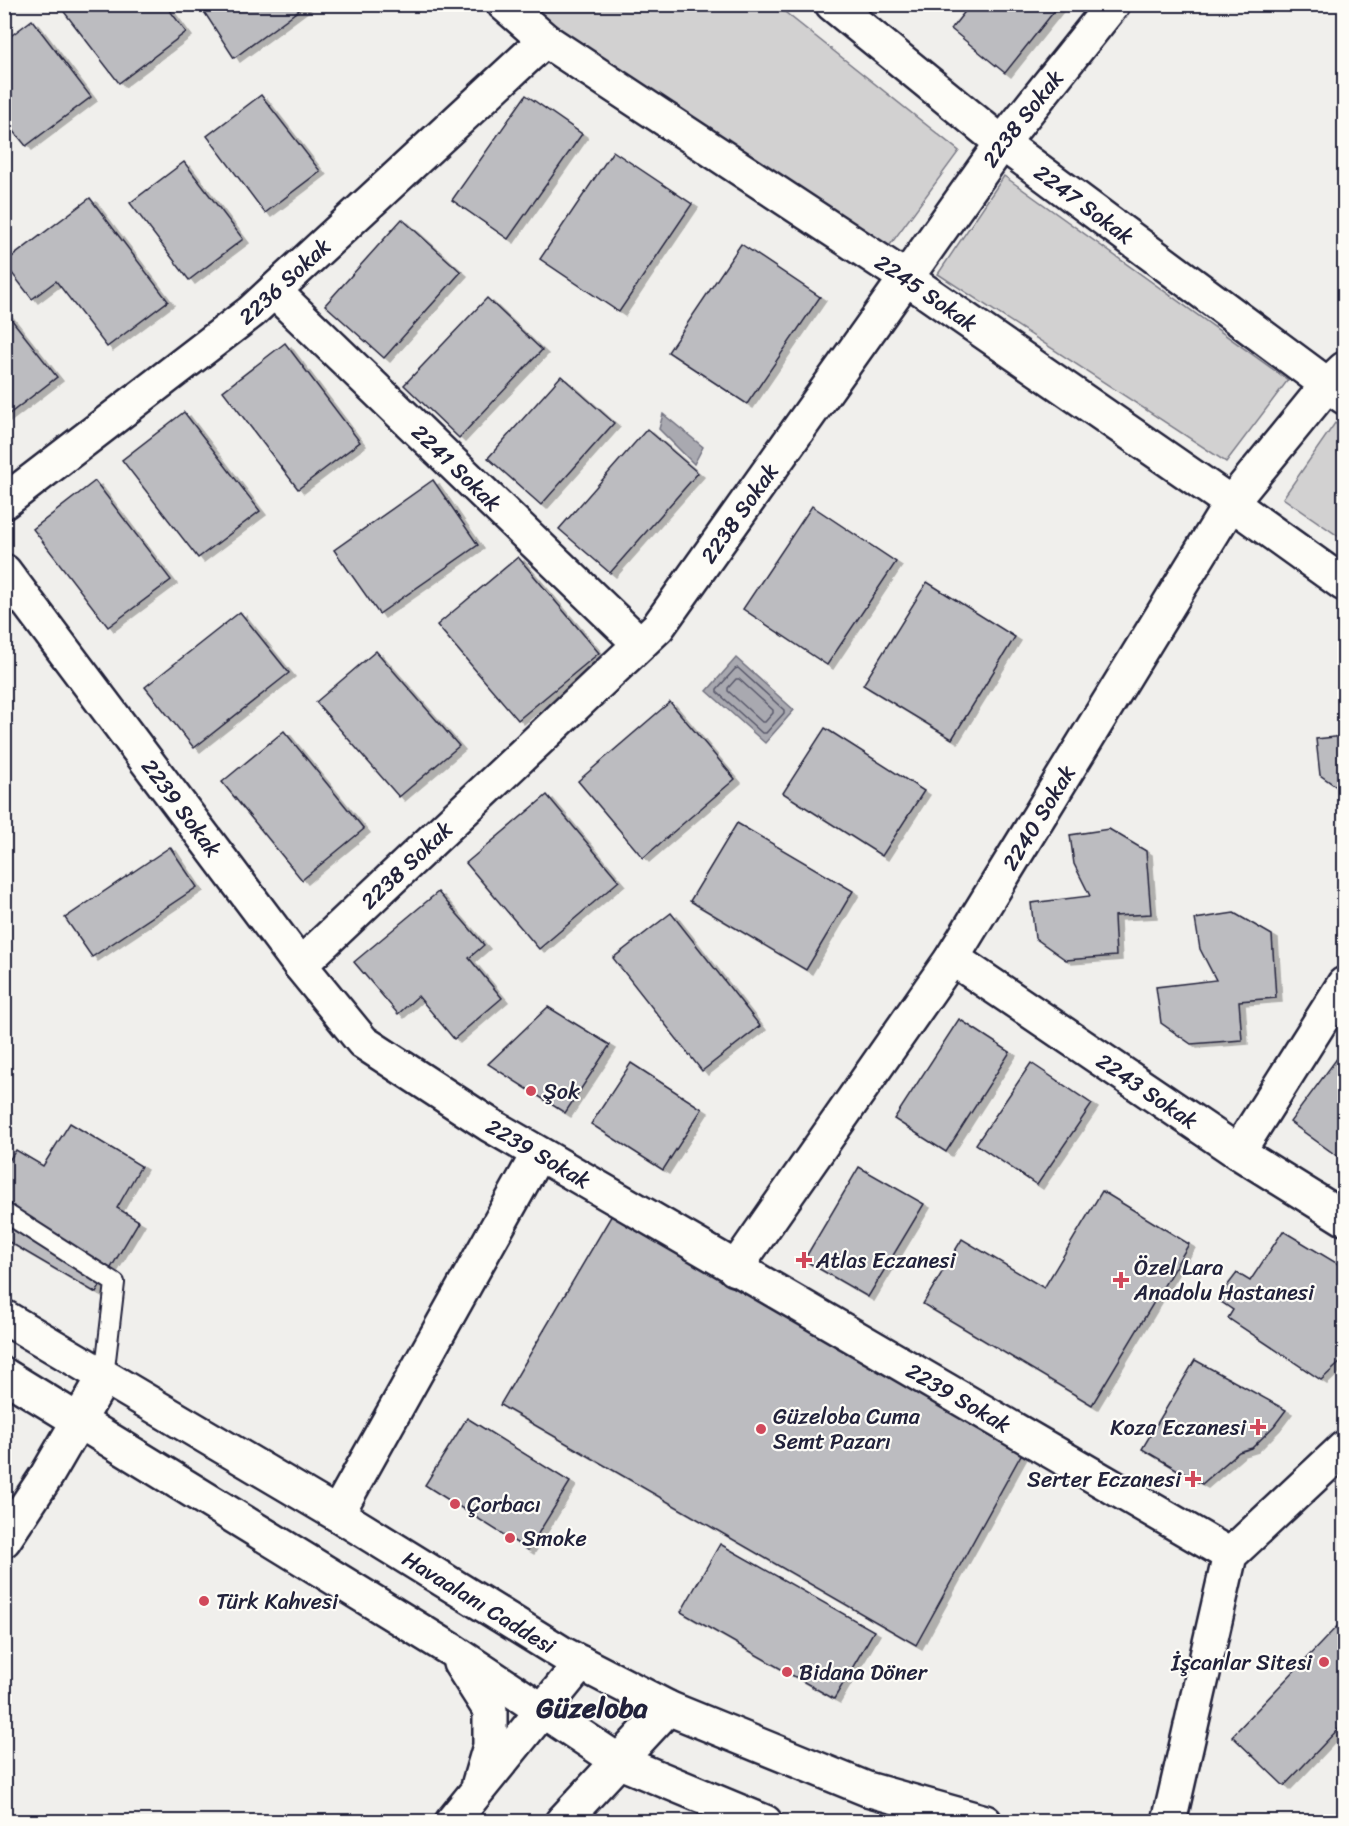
<svg xmlns="http://www.w3.org/2000/svg" width="1349" height="1826" font-family="Sriracha,sans-serif">
<style>
.green{fill:#d2d1d1;stroke:#7a7a86;stroke-width:1.5}
.water{fill:#a9a9b0;stroke:#737381;stroke-width:1.5}
.lines{fill:none;stroke-linecap:round;stroke-linejoin:round}
.shore{stroke:#58586a;stroke-width:1.5}
.building{fill:#bcbcc0;stroke:#22223b;stroke-width:1.5;filter:url(#shadow)}
.lane-casing{stroke:#22223b;stroke-width:22}
.street-casing{stroke:#22223b;stroke-width:38}
.primary-casing{stroke:#22223b;stroke-width:38}
.lane{stroke:#fdfcf7;stroke-width:18}
.street{stroke:#fdfcf7;stroke-width:33}
.primary{stroke:#fdfcf7;stroke-width:33}
.poi-dot{fill:#d1495b;stroke:#fdfcf7;stroke-width:2}
.labels{text-anchor:middle;dominant-baseline:central;stroke-width:4.5;stroke-linejoin:round;paint-order:stroke}
.street-label{font-size:22px;fill:#22223b;stroke:#fdfcf7}
.poi-label{font-size:22px;fill:#22223b;stroke:#fdfcf7;text-anchor:start}
.district-label{font-size:28px;font-weight:bold;fill:#22223b;stroke:#fdfcf7}
</style>
<defs>
<filter id="shadow"><feDropShadow dx="6" dy="4" stdDeviation="0" flood-color="#0004"/></filter>
</defs>
<rect width="100%" height="100%" fill="#f0efec"/>
<filter id="ink" filterUnits="userSpaceOnUse"><feTurbulence type="fractalNoise" baseFrequency=".0167" numOctaves="2"/><feDisplacementMap in="SourceGraphic" scale="12" xChannelSelector="R" yChannelSelector="G"/><feConvolveMatrix kernelMatrix="1 2 1 2 8 2 1 2 1" color-interpolation-filters="sRGB"/></filter>
<g filter="url(#ink)">
<!-- green -->
<g class="green">
<path d="M514,5H776L959,151L882,256Z"/>
<path d="M1004,176L1288,380L1226,462L938,274Z"/>
<path d="M1335,423L1344,430V540L1283,498Z"/>
</g>
<!-- water -->
<g class="water">
<path d="M663,414L703,447L694,464L659,429Z"/>
<path d="M736,658L794,710L765,743L707,691Z"/>
</g>
<g class="lines">
<!-- shore -->
<g class="shore">
<path d="M738,668L784,710V713L766,733H762L717,692V689L735,669Z"/>
<path d="M736,679H739L773,710V713L765,722H762L728,691V688Z"/>
</g>
</g>
<!-- building -->
<g class="building">
<path d="M58,4H165L186,32L119,83Z"/>
<path d="M199,4H307L234,58Z"/>
<path d="M971,4H1060L1005,73L951,29Z"/>
<path d="M32,20L91,97L26,146L4,119V41Z"/>
<path d="M261,95L320,171L265,213L207,136Z"/>
<path d="M526,95L582,134L508,239L452,200Z"/>
<path d="M613,151L692,204L619,312L540,259Z"/>
<path d="M184,162L243,239L189,280L130,203Z"/>
<path d="M90,198L168,301L107,347L56,281L32,299L4,263Z"/>
<path d="M402,219L461,272L384,358L325,305Z"/>
<path d="M741,244L820,297L747,404L668,352Z"/>
<path d="M487,298L542,350L459,438L404,385Z"/>
<path d="M4,310L57,377L4,418Z"/>
<path d="M285,343L360,442L298,489L223,391Z"/>
<path d="M561,376L614,423L541,505L488,458Z"/>
<path d="M184,412L260,511L198,558L122,460Z"/>
<path d="M647,429L698,473L610,573L559,529Z"/>
<path d="M433,480L478,545L379,614L334,550Z"/>
<path d="M95,481L171,580L108,627L33,529Z"/>
<path d="M812,506L896,562L827,665L743,609Z"/>
<path d="M518,557L599,653L518,720L437,625Z"/>
<path d="M927,582L1015,637L952,739L863,685Z"/>
<path d="M240,612L289,673L194,748L145,687Z"/>
<path d="M376,651L459,746L399,797L316,702Z"/>
<path d="M670,702L735,779L643,858L578,781Z"/>
<path d="M825,728L924,791L882,856L783,793Z"/>
<path d="M284,731L364,829L302,880L222,782Z"/>
<path d="M1344,736V792L1320,775L1316,739Z"/>
<path d="M547,795L619,881L539,949L466,863Z"/>
<path d="M737,823L853,891L806,970L690,901Z"/>
<path d="M1109,829L1146,851L1151,914L1114,916L1116,956L1066,960L1035,938L1031,903L1090,896L1074,864L1070,835Z"/>
<path d="M170,847L197,887L92,957L65,918Z"/>
<path d="M438,892L484,945L469,958L502,998L454,1039L418,996L398,1014L354,962Z"/>
<path d="M671,913L760,1026L702,1071L613,958Z"/>
<path d="M1234,913L1272,935L1276,998L1239,1001L1242,1040L1191,1044L1161,1023L1156,987L1216,980L1200,949L1195,919Z"/>
<path d="M548,1007L610,1045L565,1113L488,1064Z"/>
<path d="M959,1019L1010,1052L946,1152L894,1119Z"/>
<path d="M1338,1057L1344,1062V1161L1290,1122Z"/>
<path d="M631,1063L702,1109L663,1170L591,1124Z"/>
<path d="M1031,1063L1092,1104L1037,1185L976,1144Z"/>
<path d="M70,1123L141,1166L117,1208L139,1221L96,1293L4,1239V1168L16,1150L43,1166Z"/>
<path d="M859,1167L924,1204L868,1297L804,1260Z"/>
<path d="M1102,1191L1189,1244L1092,1405L923,1304L962,1239L1044,1288Z"/>
<path d="M613,1213L1022,1453L916,1645L500,1405Z"/>
<path d="M1283,1231L1338,1264L1344,1272V1359L1321,1380L1228,1318L1233,1310L1217,1299L1237,1273L1250,1281Z"/>
<path d="M1195,1360L1286,1410L1274,1426L1252,1448L1239,1452L1202,1484L1142,1449Z"/>
<path d="M467,1418L570,1482L528,1550L425,1485Z"/>
<path d="M720,1544L874,1631L834,1699L681,1612Z"/>
<path d="M1344,1619V1723L1284,1786L1232,1736Z"/>
</g>
<g class="lines">
<!-- lane casing -->
<g class="lane-casing">
<path id="lane" d="M4,1212L115,1283L104,1377"/>
</g>
<!-- street casing -->
<g class="street-casing">
<g id="street">
<path id="s1" d="M504,4L545,40L906,278L1231,503L1344,584"/>
<path id="s2" d="M832,4L1002,143L1344,397"/>
<path id="s3" d="M274,291L639,643"/>
<path id="s4" d="M4,502L251,312L545,40"/>
<path id="s5" d="M4,571L300,965L363,1042L490,1125L1230,1555"/>
<path id="s6" d="M952,958L1238,1152L1344,1218"/>
<path id="s7" d="M300,965L658,627L1002,143L1113,4"/>
<path d="M1238,1152L1344,984"/>
<path id="s8" d="M735,1269L952,958L1231,503L1328,384L1344,369"/>
<path d="M337,1514L538,1154"/>
<path d="M4,1540L47,1475L104,1377"/>
<path d="M1169,1822L1230,1555L1344,1448"/>
</g>
</g>
<!-- primary casing -->
<g class="primary-casing">
<g id="primary">
<path id="s9" d="M4,1317L337,1514L565,1655L668,1708L867,1789L985,1822"/>
<path d="M4,1375L450,1649L620,1762L765,1822"/>
<path d="M460,1663L490,1710V1746L479,1783"/>
<path d="M452,1822L581,1663"/>
<path d="M562,1822L668,1708"/>
</g>
</g>
<!-- lane -->
<use href="#lane" class="lane"/>
<!-- street -->
<use href="#street" class="street"/>
<!-- primary -->
<use href="#primary" class="primary"/>
</g>
</g>
<!-- markers -->
<g class="poi-dot">
<circle cx="531" cy="1091" r="6"/>
<path d="M801 1251h6v6h6v6h-6v6h-6v-6h-6v-6h6z"/>
<path d="M1118 1271h6v6h6v6h-6v6h-6v-6h-6v-6h6z"/>
<path d="M1255 1418h6v6h6v6h-6v6h-6v-6h-6v-6h6z"/>
<circle cx="761" cy="1429" r="6"/>
<path d="M1190 1470h6v6h6v6h-6v6h-6v-6h-6v-6h6z"/>
<circle cx="455" cy="1504" r="6"/>
<circle cx="510" cy="1538" r="6"/>
<circle cx="204" cy="1601" r="6"/>
<circle cx="1324" cy="1662" r="6"/>
<circle cx="787" cy="1672" r="6"/>
</g>
<g class="labels">
<!-- street labels -->
<g class="street-label">
<text stroke="none"><textPath href="#s7" startOffset="1118">2238 Sokak</textPath></text>
<text stroke="none"><textPath href="#s2" startOffset="322">2247 Sokak</textPath></text>
<text stroke="none"><textPath href="#s4" startOffset="357">2236 Sokak</textPath></text>
<text stroke="none"><textPath href="#s1" startOffset="512">2245 Sokak</textPath></text>
<text stroke="none"><textPath href="#s3" startOffset="254">2241 Sokak</textPath></text>
<text stroke="none"><textPath href="#s7" startOffset="632">2238 Sokak</textPath></text>
<text stroke="none"><textPath href="#s5" startOffset="296">2239 Sokak</textPath></text>
<text stroke="none"><textPath href="#s8" startOffset="544">2240 Sokak</textPath></text>
<text stroke="none"><textPath href="#s7" startOffset="146">2238 Sokak</textPath></text>
<text stroke="none"><textPath href="#s6" startOffset="236">2243 Sokak</textPath></text>
<text stroke="none"><textPath href="#s5" startOffset="800">2239 Sokak</textPath></text>
<text stroke="none"><textPath href="#s5" startOffset="1286">2239 Sokak</textPath></text>
<text stroke="none"><textPath href="#s9" startOffset="554">Havaalanı Caddesi</textPath></text>
</g>
<!-- poi labels -->
<g class="poi-label">
<text x="543" y="1091">Şok</text>
<text x="816" y="1260">Atlas Eczanesi</text>
<text x="1134" y="1267">Özel Lara<tspan x="1134" dy="25">Anadolu Hastanesi</tspan></text>
<text x="773" y="1416">Güzeloba Cuma<tspan x="773" dy="25">Semt Pazarı</tspan></text>
<text x="1246" y="1427" text-anchor="end">Koza Eczanesi</text>
<text x="1181" y="1479" text-anchor="end">Serter Eczanesi</text>
<text x="467" y="1504">Çorbacı</text>
<text x="522" y="1538">Smoke</text>
<text x="216" y="1601">Türk Kahvesi</text>
<text x="1312" y="1662" text-anchor="end">İşcanlar Sitesi</text>
<text x="799" y="1672">Bidana Döner</text>
</g>
<!-- district labels -->
<g class="district-label">
<text x="592" y="1707">Güzeloba</text>
</g>
</g>
<!-- margin -->
<rect width="1349" height="1826" fill="none" stroke="#fdfcf7" stroke-width="24"/>
<rect x="12" y="12" width="1325" height="1802" fill="none" stroke="#22223b" stroke-width="2" filter="url(#ink)"/>
</svg>
